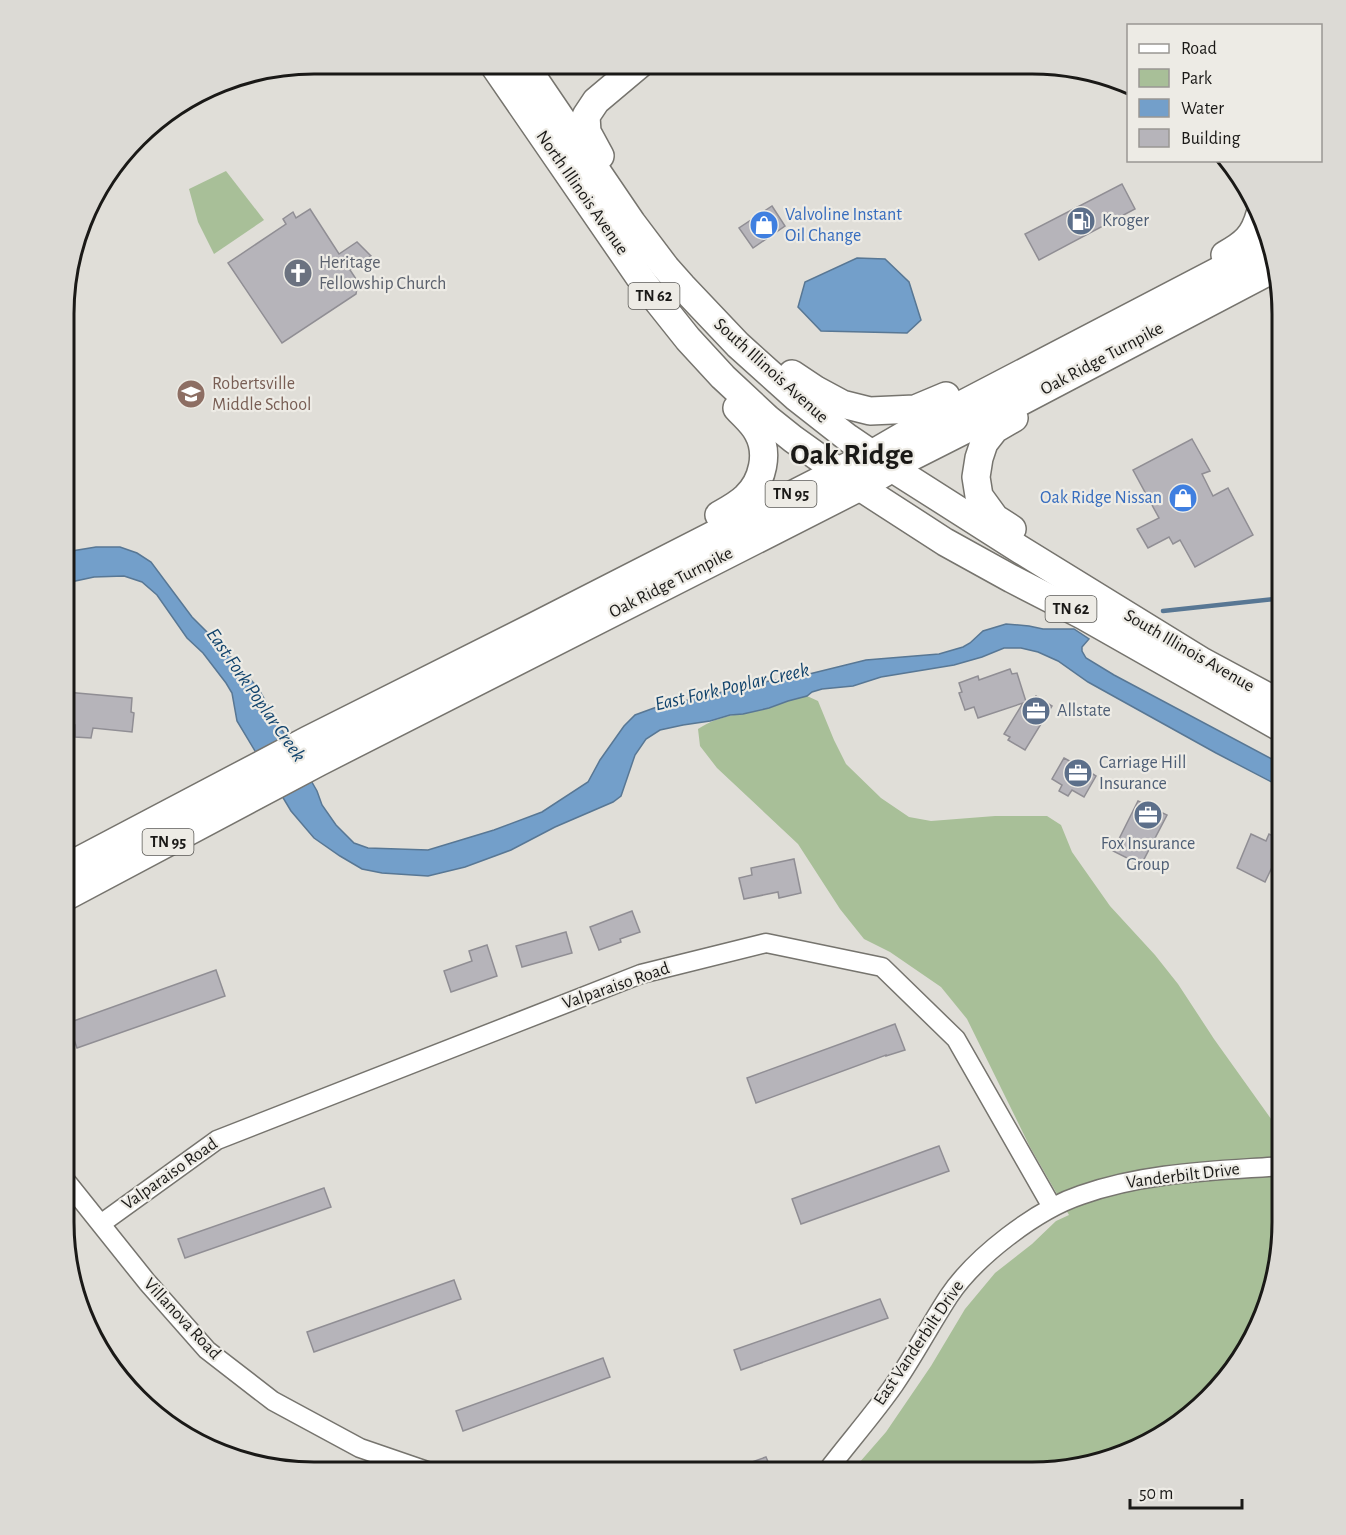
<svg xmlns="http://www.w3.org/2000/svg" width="1346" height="1535" font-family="'Alegreya Sans',sans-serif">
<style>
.green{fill:#a8bf98}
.water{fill:#739fca;stroke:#587794;stroke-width:1.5}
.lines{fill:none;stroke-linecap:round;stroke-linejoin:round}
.stream{stroke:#587794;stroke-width:4.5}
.building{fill:#b6b4ba;stroke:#908e94;stroke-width:1.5}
.minor-casing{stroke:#76746e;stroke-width:21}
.highway-casing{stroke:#76746e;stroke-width:30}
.minor{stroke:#fff;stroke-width:18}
.highway{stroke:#fff;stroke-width:27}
.labels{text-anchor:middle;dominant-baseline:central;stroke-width:4.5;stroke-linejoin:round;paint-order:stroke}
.shield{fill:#edebe5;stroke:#595855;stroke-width:1.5}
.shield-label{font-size:16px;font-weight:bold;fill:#1a1917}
.street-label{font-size:18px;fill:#1a1917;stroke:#edebe5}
.shop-label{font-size:18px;fill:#366cbe;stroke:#edebe5;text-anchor:start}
.service-label{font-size:18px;fill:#4e5e75;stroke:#edebe5;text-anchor:start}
.worship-label{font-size:18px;fill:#5b616d;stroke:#edebe5;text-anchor:start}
.education-label{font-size:18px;fill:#785e54;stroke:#edebe5;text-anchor:start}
.water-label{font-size:20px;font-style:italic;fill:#11436c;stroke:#edebe5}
.town-label{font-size:30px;font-weight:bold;fill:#1a1917;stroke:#edebe5}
.rim{fill:none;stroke:#1a1917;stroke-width:3}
</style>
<rect width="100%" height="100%" fill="#e0ded8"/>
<!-- green -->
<g class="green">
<path d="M226,171L264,220L214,254L198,222L189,189Z"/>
<path d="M807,696L818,701L834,740L846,764L881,798L909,817L931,821L995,816H1047L1061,825L1072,852L1110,906L1155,955L1178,984L1214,1039L1274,1123L1277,1136L1282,1143V1238L1249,1347L1210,1398L1158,1438L1049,1471H852L886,1432L931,1366L965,1309L995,1273L1032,1244L1056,1221L1069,1215L1030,1147L967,1019L941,987L890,952L864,939L840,909L798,844L717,768L700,746L698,729C721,714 740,715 766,709C774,707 781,703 788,701C794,699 801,698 807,696Z"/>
</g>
<!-- water -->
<g class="water">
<path d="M857,258L885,259L909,282L921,320L907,333L821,331L798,307L805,282Z"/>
<path d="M96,547H120L137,553L151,562L192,617L223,648L258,688L317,791L322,805L336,825L354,843L368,848L428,850L494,830L542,812L588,782L600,760L624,726L635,715L654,708L769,681L797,677L866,660L939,654L963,647L970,643L983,631L1006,624L1029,626L1043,629H1074L1089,639L1082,647V651L1086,658L1114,675L1283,765V788L1216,753L1088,682L1058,661L1038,652L1021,648H1004L982,657L954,665L881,677L853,686L822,689L812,692L807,696L788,701L769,708L743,714L730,715L710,721L683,725L660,730L646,739L635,755L621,796L613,802L555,827L511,850L465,867L428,876L382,873L362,869L340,856L314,838L291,811L237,721L232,693L226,683L203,653L187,638L157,595L142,582L124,576L94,577L66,583V552Z"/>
</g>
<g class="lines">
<!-- stream -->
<path class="stream" d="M1163,611L1283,598"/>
</g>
<!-- building -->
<g class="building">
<path d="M1122,184L1135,209L1039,260L1025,234Z"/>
<path d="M772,206L785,226L753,248L739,228Z"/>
<path d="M310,209L339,254L357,242L371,256L350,270L358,282L356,294L282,343L228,263L286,224L283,219L293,212L296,218Z"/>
<path d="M1192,439L1210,471L1202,474L1213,496L1228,488L1253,535L1195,567L1180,540L1173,544L1169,537L1148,548L1137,529L1159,518L1133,470Z"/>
<path d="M1010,669L1012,674L1017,673L1028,708L1036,696L1052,706L1025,750L1008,740L1010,737L1004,734L1023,703L978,718L974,707L965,710L959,693L962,692L959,683L978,676L979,680Z"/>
<path d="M66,692L132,698L131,712L134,713L132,732L93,728L91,738L75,737V725H65Z"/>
<path d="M1064,758L1075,764L1077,760L1087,766L1085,769L1096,776L1084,797L1072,790L1068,796L1059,791L1062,785L1052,779Z"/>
<path d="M1138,801L1167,815L1141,865L1113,851Z"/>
<path d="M1251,834L1266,841L1269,834L1283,841V844L1265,882L1237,868Z"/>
<path d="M794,859L801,893L779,898L778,892L744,899L739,878L752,875L751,868Z"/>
<path d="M632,911L640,932L620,939L621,942L599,950L590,927Z"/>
<path d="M566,932L572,953L522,967L516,946Z"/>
<path d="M487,945L497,976L451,992L444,971L472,961L469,951Z"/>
<path d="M216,970L225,996L77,1048L68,1023Z"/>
<path d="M895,1024L905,1050L886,1056V1055L756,1103L747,1078Z"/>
<path d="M939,1146L949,1171L801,1224L792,1199Z"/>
<path d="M324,1188L331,1207L185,1258L178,1239Z"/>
<path d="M454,1280L461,1299L314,1352L307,1332Z"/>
<path d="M880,1299L888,1318L741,1370L734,1350Z"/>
<path d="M603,1358L610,1377L463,1431L456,1411Z"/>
<path d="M766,1457L772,1471H729V1470Z"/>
</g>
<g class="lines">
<!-- minor casing -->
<g class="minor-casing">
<g id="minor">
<path d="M63,1177L147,1282L207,1350L273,1401L360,1448L427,1471"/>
<path d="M102,1223L217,1140L641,974L766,943L882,967L956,1039L1052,1207"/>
<path d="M827,1471C849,1442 873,1415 894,1385C914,1356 930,1325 949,1296C975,1257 1036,1210 1081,1195C1146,1172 1214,1171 1282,1166"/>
</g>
</g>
<!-- highway casing -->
<g class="highway-casing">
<g id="highway">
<path d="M493,64L645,285L688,339L723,377L768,419L793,439L860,487L945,542L1012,579L1084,616L1283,729"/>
<path d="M524,64L632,223L666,268L682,286L738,345L797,398L848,438L892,468L1021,550L1203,662L1283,705"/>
<path d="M600,156L587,132L586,116L596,101L640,64"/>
<path d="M1225,255C1245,244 1254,236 1260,214"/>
<path d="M792,374L816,390L842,404L870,411L915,409L946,396"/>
<path d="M719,515C728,510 739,504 746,497C763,481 769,453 758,433C753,423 744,416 737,408"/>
<path d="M1012,529L995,518L979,496L976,477L979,458L984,443L995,429L1014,418"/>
<path d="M65,868L308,740L535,626L872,454L915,429L1272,243"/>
<path d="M65,897L319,762L860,487L911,457L1016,404L1277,267"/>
</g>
</g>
<!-- minor -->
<use href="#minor" class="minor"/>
<!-- highway -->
<use href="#highway" class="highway"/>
</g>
<!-- icons -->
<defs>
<g id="fuel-disc" transform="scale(1.5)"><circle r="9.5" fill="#5c6f8a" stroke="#edebe5"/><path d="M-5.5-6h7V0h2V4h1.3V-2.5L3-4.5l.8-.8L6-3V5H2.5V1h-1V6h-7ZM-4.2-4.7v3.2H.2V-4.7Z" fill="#fff"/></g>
<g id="shop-disc" transform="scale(1.5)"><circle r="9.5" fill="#3f7fe0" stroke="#edebe5"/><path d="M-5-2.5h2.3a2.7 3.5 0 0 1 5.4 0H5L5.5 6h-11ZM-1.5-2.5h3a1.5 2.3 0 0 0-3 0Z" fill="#fff"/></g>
<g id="church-disc" transform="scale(1.5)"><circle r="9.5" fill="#6b7280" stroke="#edebe5"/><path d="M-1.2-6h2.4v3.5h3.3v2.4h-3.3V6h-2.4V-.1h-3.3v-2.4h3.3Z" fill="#fff"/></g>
<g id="school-disc" transform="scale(1.5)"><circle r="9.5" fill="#8d6e63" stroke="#edebe5"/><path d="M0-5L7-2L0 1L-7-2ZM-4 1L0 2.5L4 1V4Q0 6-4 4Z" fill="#fff"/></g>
<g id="office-disc" transform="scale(1.5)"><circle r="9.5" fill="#5c6f8a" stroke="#edebe5"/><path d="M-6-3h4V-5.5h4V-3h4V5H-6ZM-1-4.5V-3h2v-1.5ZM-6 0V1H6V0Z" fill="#fff"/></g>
</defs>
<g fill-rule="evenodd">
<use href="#fuel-disc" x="1081" y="221"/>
<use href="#shop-disc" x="764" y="225"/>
<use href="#church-disc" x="298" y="273"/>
<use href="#school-disc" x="191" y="394"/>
<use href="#shop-disc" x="1183" y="498"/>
<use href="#office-disc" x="1036" y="711"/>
<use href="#office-disc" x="1078" y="773"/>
<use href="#office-disc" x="1148" y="815"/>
</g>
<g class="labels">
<!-- shield labels -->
<g class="shield">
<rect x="628.5" y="283" width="51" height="26" rx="4.5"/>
<rect x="765.5" y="481" width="51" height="26" rx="4.5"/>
<rect x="1045.5" y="596" width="51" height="26" rx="4.5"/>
<rect x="142.5" y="829" width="51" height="26" rx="4.5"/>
</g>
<g class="shield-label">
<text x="654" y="296">TN 62</text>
<text x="791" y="494">TN 95</text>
<text x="1071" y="609">TN 62</text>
<text x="168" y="842">TN 95</text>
</g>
<!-- street labels -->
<g class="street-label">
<text transform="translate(582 193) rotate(55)">North Illinois Avenue</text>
<text transform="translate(1102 359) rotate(-28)">Oak Ridge Turnpike</text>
<text transform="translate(771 371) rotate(42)">South Illinois Avenue</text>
<text transform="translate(671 583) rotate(-27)">Oak Ridge Turnpike</text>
<text transform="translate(1189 651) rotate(30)">South Illinois Avenue</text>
<text transform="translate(616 986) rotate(-19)">Valparaiso Road</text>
<text transform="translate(170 1174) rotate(-35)">Valparaiso Road</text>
<text transform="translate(1183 1176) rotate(-7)">Vanderbilt Drive</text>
<text transform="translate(182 1319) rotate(47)">Villanova Road</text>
<text transform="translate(919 1343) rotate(-56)">East Vanderbilt Drive</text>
</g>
<!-- shop labels -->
<g class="shop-label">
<text x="785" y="215">Valvoline Instant<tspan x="785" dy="21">Oil Change</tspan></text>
<text x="1162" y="498" text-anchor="end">Oak Ridge Nissan</text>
</g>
<!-- service labels -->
<g class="service-label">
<text x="1102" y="221">Kroger</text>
<text x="1057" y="711">Allstate</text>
<text x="1099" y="763">Carriage Hill<tspan x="1099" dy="21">Insurance</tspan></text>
<text x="1148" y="844" text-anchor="middle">Fox Insurance<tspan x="1148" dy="21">Group</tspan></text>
</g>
<!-- worship labels -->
<g class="worship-label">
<text x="319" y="263">Heritage<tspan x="319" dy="21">Fellowship Church</tspan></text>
</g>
<!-- education labels -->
<g class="education-label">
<text x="212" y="384">Robertsville<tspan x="212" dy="21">Middle School</tspan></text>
</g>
<!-- water labels -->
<g class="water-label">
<text transform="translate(732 687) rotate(-13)">East Fork Poplar Creek</text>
<text transform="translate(256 695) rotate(55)">East Fork Poplar Creek</text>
</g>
<!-- town labels -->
<g class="town-label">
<text x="852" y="455">Oak Ridge</text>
</g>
</g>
<!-- crop -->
<path d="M0 0H1346V1535H0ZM314 74H1032A240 240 0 0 1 1272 314V1222A240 240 0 0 1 1032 1462H314A240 240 0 0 1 74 1222V314A240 240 0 0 1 314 74Z" fill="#dcdad5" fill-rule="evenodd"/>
<path class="rim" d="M314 74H1032A240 240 0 0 1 1272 314V1222A240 240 0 0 1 1032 1462H314A240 240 0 0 1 74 1222V314A240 240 0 0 1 314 74Z"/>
<!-- legend -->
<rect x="1127" y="24" width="195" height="138" fill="#edebe5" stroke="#999793" stroke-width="1.5"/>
<rect x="1139" y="44" width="30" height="9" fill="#ffffff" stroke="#999793" stroke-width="1.5"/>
<text x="1181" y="54" font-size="18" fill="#1a1917">Road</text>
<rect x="1139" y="69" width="30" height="18" fill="#a8bf98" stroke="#999793" stroke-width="1.5"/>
<text x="1181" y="84" font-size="18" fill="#1a1917">Park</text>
<rect x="1139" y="99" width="30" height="18" fill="#739fca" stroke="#999793" stroke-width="1.5"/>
<text x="1181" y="114" font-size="18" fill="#1a1917">Water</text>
<rect x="1139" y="129" width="30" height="18" fill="#b6b4ba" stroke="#999793" stroke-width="1.5"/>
<text x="1181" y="144" font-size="18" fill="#1a1917">Building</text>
<!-- scale -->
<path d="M1130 1499v9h112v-9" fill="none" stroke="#1a1917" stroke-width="3"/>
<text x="1139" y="1499" font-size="18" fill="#1a1917" stroke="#edebe5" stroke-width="4.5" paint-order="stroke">50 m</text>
</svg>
